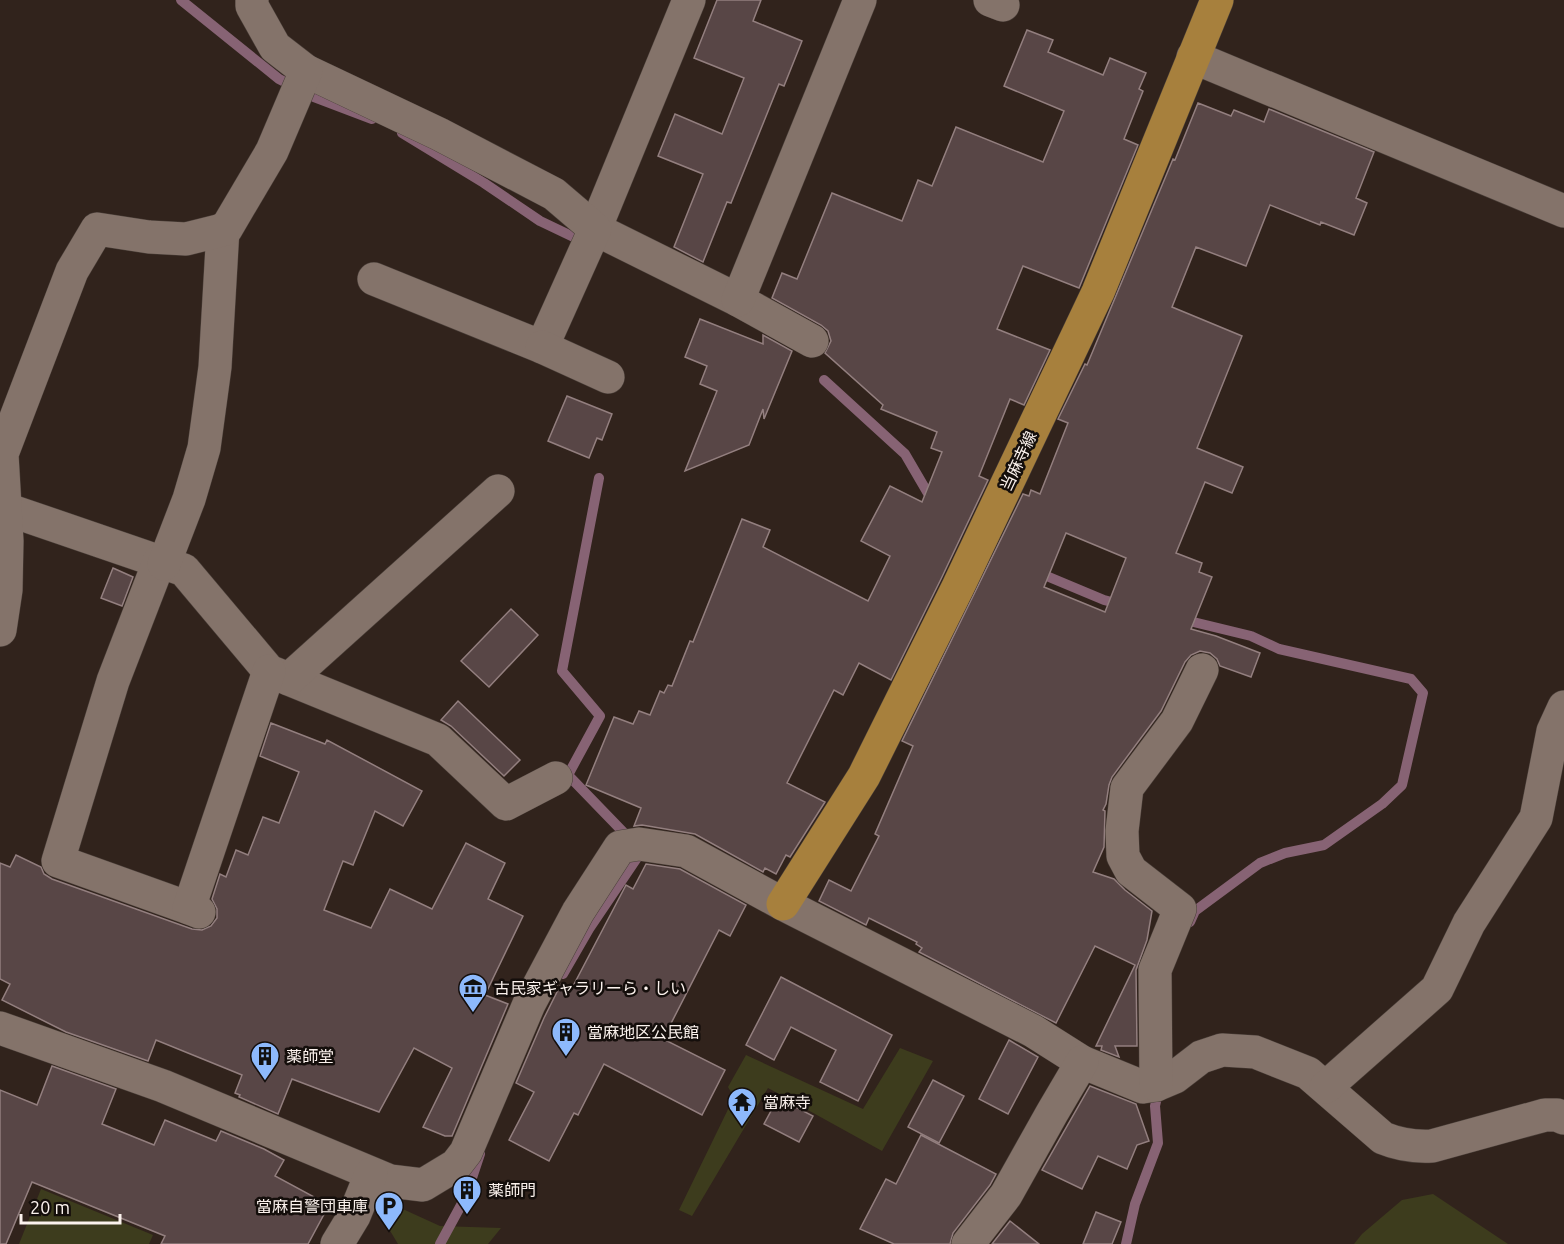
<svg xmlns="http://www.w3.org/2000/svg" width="1564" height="1244" font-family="Ubuntu,'Noto Sans JP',sans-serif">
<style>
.green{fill:#3d3c1d}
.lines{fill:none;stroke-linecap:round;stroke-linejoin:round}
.stream{stroke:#876374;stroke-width:10}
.building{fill:#584646;stroke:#937f7f;stroke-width:1.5;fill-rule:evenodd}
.minor-casing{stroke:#4a3f39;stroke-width:34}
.major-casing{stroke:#4a3f39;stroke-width:34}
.minor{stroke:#84736a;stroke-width:33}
.major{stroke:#a7803d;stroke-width:33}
.labels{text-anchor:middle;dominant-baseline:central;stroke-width:5;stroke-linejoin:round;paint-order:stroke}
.street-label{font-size:16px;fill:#fbf2ed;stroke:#140e0b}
.poi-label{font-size:16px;fill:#fbf2ed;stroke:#140e0b;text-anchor:start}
</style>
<rect width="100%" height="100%" fill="#31231c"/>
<!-- green -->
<g class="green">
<path d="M900,1048L933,1061L882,1151L768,1088L692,1216L679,1210L734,1097L728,1087L746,1055L863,1109Z"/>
<path d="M41,1189L153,1235L149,1244H19Z"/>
<path d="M1433,1194L1508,1244H1354L1362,1234L1402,1200Z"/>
<path d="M383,1200L440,1226L501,1228L488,1244H398L377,1209Z"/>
</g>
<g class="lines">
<!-- stream -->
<g class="stream">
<path d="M181,0L279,79L314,97L372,119"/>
<path d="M402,133L484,183L540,221L584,242"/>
<path d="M824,380L905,454L933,502"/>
<path d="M1037,572L1104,600L1123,605"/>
<path d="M1181,619L1251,636L1279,649L1411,679L1423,693L1402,785L1382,804L1324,845L1285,853L1260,863L1195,911L1190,922"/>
<path d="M563,974L589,929L637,858L627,836L568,775L600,716L562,671L599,478"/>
<path d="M440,1244L466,1196L480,1154"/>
<path d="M1126,1244L1135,1204L1158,1143L1155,1106L1159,1088"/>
</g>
</g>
<!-- building -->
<g class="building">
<path d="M717,0H761L753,21L802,41L784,86L779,84L731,203L727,202L703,262L674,247L703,174L658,156L675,114L722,134L744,78L694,58Z"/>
<path d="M1027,30L1053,40L1048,52L1103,75L1110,58L1146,73L1139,89L1143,91L1124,139L1138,145L1079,288L1023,266L997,329L1050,350L1024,405L1010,399L979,476L988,480L941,579L891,680L859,663L843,695L834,690L787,783L825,802L790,857L786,855L776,874L765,868L763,872L695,834L642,825L634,826L641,808L586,785L614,717L633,724L639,711L650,715L660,691L664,693L668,685L672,686L690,641L693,642L742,519L770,530L763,547L868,601L890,556L861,541L890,486L922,502L942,452L931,448L937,432L881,409L883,405L825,353L831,341L828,331L821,325L772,298L782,273L797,279L832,193L902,221L918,180L932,186L956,127L1043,162L1064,111L1004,86Z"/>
<path d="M1198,103L1231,116L1234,110L1264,122L1269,109L1374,152L1356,198L1367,203L1354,235L1321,222L1320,225L1270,205L1246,266L1196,247L1172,307L1242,336L1197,448L1243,467L1232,493L1205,482L1176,553L1202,563L1199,572L1212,577L1191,629L1216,636L1260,653L1251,677L1220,666L1217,659L1210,653L1200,651L1191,655L1185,662L1161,711L1112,777L1109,785L1106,804L1103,810L1105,811L1104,847L1093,872L1114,879L1125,890L1152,911L1147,940L1136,970L1137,1046H1115L1119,1057L1101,1050L1102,1046H1096L1135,965L1095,946L1056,1023L919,952L922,948L916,944L917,942L869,918L866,925L819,901L829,880L851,891L879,836L875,834L913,746L902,741L1023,494L1029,496L1031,490L1040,494L1068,423L1058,419L1085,364L1087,365L1173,159L1175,160ZM1066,533L1126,558L1105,612L1044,587Z"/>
<path d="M700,319L763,344V335L792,351L764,419L763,409L749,445L685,471L717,391L700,384L707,366L685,357Z"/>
<path d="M567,396L612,414L602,440L597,438L589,458L548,441Z"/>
<path d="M113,568L133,577L122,606L101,598Z"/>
<path d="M511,609L538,635L489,687L461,661Z"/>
<path d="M458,701L520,760L504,776L451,726L441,720Z"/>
<path d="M271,723L325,744L327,740L422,791L403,826L375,811L353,865L343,861L324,910L371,928L390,889L432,909L466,843L505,863L488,899L523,916L485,995L508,1004L452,1136H445L423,1127L452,1068L414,1048L379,1112L292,1079L278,1114L239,1097L240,1095L235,1093L242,1075L156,1040L148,1061L66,1032L2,1000L10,984L0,979V863L10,867L16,855L41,867L44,874L52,879L192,929L202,930L211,926L217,918V909L212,899L220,874L226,877L236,850L248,855L263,817L279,823L299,772L260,756Z"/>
<path d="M646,864L680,869L746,905L730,936L719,930L663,1039L725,1070L702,1115L604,1064L578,1115L574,1113L549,1161L509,1140L534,1092L516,1083L544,1018L561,984L571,990L626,885L633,889Z"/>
<path d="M781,977L892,1035L858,1101L820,1082L836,1050L791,1027L774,1060L746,1045Z"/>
<path d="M1009,1040L1038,1057L1008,1114L979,1099Z"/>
<path d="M52,1066L116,1089L102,1124L154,1145L165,1120L216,1141L221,1131L264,1149L284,1160L275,1176L329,1205L308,1244H161L165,1236L32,1182L6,1244H0V1090L37,1105Z"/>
<path d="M933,1080L964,1096L939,1143L908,1127Z"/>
<path d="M1090,1086L1136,1104L1149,1141L1137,1145L1127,1169L1098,1156L1082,1189L1042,1170Z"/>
<path d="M778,1098L813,1116L799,1142L764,1124Z"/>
<path d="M921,1135L996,1174L990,1185L953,1233L950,1244H894L860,1229L886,1179L896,1184Z"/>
<path d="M1096,1212L1121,1222L1112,1244H1083Z"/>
<path d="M1010,1221L1039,1244H992Z"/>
</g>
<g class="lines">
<!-- minor casing -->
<g class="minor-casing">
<g id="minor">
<path d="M689,0L595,229L738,300L812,341"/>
<path d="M990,0L1003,5"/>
<path d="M1193,57L1564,211"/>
<path d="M306,71L439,134L554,194L595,229L542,347L374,279"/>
<path d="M738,300L860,0"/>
<path d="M542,347L608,377"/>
<path d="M6,509L184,570L269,671L438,740L506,804L556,778"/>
<path d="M159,562L113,681L58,861L189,908"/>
<path d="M164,564L189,499L204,448L215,367L223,229"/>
<path d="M0,630L6,590L7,541L2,454L72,271L97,229L149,237L186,239L226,229L272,151L306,71L275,47L252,6V0"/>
<path d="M289,679L498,491"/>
<path d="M199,912L189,908L269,671"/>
<path d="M0,1028L163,1086L390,1181L423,1185L456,1165L466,1152L529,1004L578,912L620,847L639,844L686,851L783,904L1033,1031L1082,1062L1143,1087L1156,1085L1175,1077L1201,1057L1222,1050L1255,1052L1308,1073L1383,1138C1400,1145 1414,1147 1432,1146L1545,1115H1557L1564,1118"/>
<path d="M1156,1085L1155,970L1180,909L1131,871L1123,856L1122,831L1127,788L1177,721L1202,670"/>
<path d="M1326,1087L1437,989L1469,923L1536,818L1553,731L1564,707"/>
<path d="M337,1244L354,1216L371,1174"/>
<path d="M968,1244L1006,1195L1052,1113L1082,1062"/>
</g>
</g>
<!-- major casing -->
<g class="major-casing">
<path id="major" d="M783,904L864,776L958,587L1098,292L1217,0"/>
</g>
<!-- minor -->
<use href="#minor" class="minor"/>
<!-- major -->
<use href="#major" class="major"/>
</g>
<!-- icons -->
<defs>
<g id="museum-pin" transform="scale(1.5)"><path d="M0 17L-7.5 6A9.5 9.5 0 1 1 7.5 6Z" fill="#8db9fc" stroke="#140e0b"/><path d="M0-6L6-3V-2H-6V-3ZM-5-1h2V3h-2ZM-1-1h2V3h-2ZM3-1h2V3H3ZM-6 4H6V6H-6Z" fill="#111"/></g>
<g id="building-pin" transform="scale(1.5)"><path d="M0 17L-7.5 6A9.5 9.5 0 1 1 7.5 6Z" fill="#8db9fc" stroke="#140e0b"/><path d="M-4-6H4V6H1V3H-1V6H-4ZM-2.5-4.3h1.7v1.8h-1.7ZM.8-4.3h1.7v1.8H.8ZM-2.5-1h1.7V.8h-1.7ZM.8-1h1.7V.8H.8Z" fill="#111"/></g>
<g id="temple-pin" transform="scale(1.5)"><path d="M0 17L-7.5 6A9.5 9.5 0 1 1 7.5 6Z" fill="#8db9fc" stroke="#140e0b"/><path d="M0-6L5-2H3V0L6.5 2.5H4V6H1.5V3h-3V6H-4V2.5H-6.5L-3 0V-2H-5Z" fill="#111"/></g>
<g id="parking-pin" transform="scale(1.5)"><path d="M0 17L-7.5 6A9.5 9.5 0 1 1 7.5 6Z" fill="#8db9fc" stroke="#140e0b"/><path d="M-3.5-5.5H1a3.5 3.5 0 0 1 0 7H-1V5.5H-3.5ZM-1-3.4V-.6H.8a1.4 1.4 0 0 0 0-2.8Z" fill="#111"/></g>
</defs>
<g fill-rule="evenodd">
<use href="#museum-pin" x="473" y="988"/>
<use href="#building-pin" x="566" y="1032"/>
<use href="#building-pin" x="265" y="1056"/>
<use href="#temple-pin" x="742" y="1102"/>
<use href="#building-pin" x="467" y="1190"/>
<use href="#parking-pin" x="389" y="1206"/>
</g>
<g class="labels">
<!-- street labels -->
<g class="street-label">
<text transform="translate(1018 461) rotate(-65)">当麻寺線</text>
</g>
<!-- poi labels -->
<g class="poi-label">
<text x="494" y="988">古民家ギャラリーら・しい</text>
<text x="587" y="1032">當麻地区公民館</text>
<text x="286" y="1056">薬師堂</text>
<text x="763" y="1102">當麻寺</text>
<text x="488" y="1190">薬師門</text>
<text x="368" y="1206" text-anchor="end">當麻自警団車庫</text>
</g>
</g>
<!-- scale -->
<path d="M21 1214v9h99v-9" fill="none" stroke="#fbf2ed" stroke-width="3"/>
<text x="30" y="1214" font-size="18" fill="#fbf2ed" stroke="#140e0b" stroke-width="4.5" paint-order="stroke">20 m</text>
</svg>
